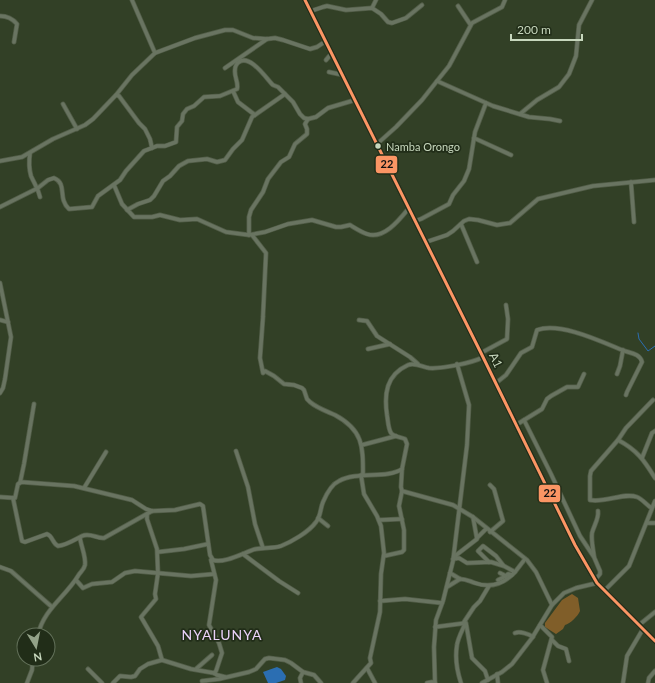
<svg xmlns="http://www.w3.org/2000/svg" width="655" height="683" font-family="Lato,sans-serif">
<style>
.green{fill:#805e29}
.water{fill:#2b6eb2}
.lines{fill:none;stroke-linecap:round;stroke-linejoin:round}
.stream{stroke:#2b6eb2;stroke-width:1}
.minor-casing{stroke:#525d48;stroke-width:5}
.highway-casing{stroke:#525d48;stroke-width:6}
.minor{stroke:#697461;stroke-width:3.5}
.highway{stroke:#6d7962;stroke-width:5}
.bus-1-casing{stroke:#212d18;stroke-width:6}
.bus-1{stroke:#fb9564;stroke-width:3}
.bus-dot{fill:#c7d7bd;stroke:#212d18;stroke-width:1.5}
.labels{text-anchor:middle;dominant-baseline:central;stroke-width:3.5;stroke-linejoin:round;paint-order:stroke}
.bus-label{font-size:11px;fill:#c7d7bd;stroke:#212d18;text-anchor:start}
.street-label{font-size:12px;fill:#c7d7bd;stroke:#212d18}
.quarter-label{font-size:14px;letter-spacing:1px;fill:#ebd2fa;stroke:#212d18}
.line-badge{stroke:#212d18;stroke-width:1.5}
.pale-badge-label{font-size:11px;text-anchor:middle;font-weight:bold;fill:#111}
</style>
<rect width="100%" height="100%" fill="#324026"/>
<!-- green -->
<path class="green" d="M572,594L578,598L580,611C578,616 570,624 565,625L563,629L556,634L545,627V623L562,600Z"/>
<!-- water -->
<path class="water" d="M277,667L281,669L286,676L285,680L276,683H268L263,672Z"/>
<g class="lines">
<!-- stream -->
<path class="stream" d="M638,333L639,339L648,351L655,346"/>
<!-- minor casing -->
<g class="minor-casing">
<g id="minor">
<path d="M132,0L155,53"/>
<path d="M458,6L470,24"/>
<path d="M372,8L376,0"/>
<path d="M311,11L323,7L327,6L346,10L372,8L381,14L388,22L392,23L406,18L422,5"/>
<path d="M0,16C7,16 12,18 17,24L14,42"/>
<path d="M326,60L332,53"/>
<path d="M225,68L267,39L275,38L283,40L310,49L317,47L326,41"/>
<path d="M329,72L343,75"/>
<path d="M437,81L493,106L529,117L550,119L560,121"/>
<path d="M233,91L238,102L255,115"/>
<path d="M116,95L132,75L155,53L195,38L225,30H233L253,38L267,39"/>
<path d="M63,104L77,129"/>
<path d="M520,114L537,100L559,87L569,74L576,56L579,25L592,0"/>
<path d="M474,138L511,155"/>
<path d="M377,144L396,127L422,100L437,81L449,66L472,23L502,7L505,0"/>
<path d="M30,153C29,160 29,169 31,176C35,185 38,188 40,197"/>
<path d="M0,161L22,157L53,139L85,125L93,119L116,95L119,96L139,123L145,129L150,139L152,148"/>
<path d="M631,182L634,222"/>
<path d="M114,185L122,204L134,217H152L160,215L180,220L197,219L226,232L249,235L265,232L288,224L312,220L336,227H341L350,225C355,228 361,232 367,234C384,240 400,219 409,208"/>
<path d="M0,207L38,188L48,180L54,178C68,184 57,198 69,209L92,207L98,196L120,180L126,171L144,151L157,146H165L176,142L177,127L182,121L183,114L187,109L194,106L204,97L220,96L237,89C239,83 234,77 235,70C235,67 236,64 239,62C250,54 266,78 273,85L278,87L293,102L300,114L304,118L308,119L316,117L328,108L355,100"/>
<path d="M127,210L138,204L150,200L154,196L163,181L170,176L179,166L188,161L207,159L217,162L225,160L233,149L242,140L252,117L285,94"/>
<path d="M415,221L421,219L449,204L453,195L464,181L469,169L475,132L486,103"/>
<path d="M461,224L477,262"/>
<path d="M249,235V217L251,210L263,192L268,179L281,162L289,157L295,144L307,134V129L305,124L308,119"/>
<path d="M252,235L266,253L263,316"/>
<path d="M426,242L447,235L453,231L464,221L469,219L478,220L497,225L510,223L538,199L593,186L655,180"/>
<path d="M0,283L11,337L5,379L3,388L0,393"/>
<path d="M263,317L260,358L263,373L265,371L274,376L284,384L294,385L302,388L304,390L307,399L310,402C317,408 326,411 335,415C363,430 363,446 363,475"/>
<path d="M0,320L8,322"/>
<path d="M359,320L367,321L377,336L410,357L418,364"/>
<path d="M368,349L390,344"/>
<path d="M481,353L507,339L508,319L506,305"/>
<path d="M617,374L620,366L623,350"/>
<path d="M496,383L506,375L521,353L532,347L537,330C560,322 600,341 622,350C629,353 640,353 642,362L627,392L626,395"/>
<path d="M524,420L551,474L580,536L594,557L600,571V574L595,580"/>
<path d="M516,425L542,409L547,399L551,396L567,387H578L584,374"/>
<path d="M618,440C637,450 644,460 655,478"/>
<path d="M362,445L396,436"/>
<path d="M236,451L248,487L255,524L263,548"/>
<path d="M642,458L652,433L655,431"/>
<path d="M402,469L401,487L402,491L453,505L473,517L527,560L536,572L552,605"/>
<path d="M20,483L24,464L34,404"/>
<path d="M84,488L106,452"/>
<path d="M0,497L15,498L18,484L21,482L74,486L132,500L146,509L152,511L175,510L200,504L203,506L210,555L213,560C224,564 245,552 256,549C264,547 272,549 281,546C291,542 309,532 316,522C321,516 320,509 323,502C326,495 332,484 339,481C357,471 387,479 402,469L407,444L405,439C401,437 394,437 391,433C388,428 388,420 387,415C384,394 386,375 408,365C415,362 422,367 429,368C441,369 473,363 483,357"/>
<path d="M13,498L22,541L25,542L47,534C53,536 52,543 58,546C67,545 74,540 82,536C90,532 97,539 104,538L152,511"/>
<path d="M650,507C646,504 642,499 637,497C624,492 606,503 590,500V476L591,471L618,440L626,428L653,400"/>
<path d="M147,514V519L157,549L158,574"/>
<path d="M473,517L477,539L455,556L453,559L459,558L467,563L491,562L504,566L515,572L512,575L508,574L506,576L500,573"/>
<path d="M318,518L328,526"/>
<path d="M379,520L402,519"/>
<path d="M647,523H655"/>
<path d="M490,532L503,521L494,489L490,485"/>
<path d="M477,538L486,529"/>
<path d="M158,552L184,549L208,544"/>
<path d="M243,554L279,581L298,593"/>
<path d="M384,556L402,552L404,550V530L399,506L402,491"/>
<path d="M594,556C593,548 591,540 592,533C594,525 599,519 598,511"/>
<path d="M211,560L216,580L209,625L219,643L222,653L216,671L214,673"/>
<path d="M489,562L478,551L483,546L496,556L503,565"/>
<path d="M0,567L11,571L52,607"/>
<path d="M515,572L525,559"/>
<path d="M158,573L155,594L156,599L141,617L158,646L162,660"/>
<path d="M450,573L460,579C466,579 469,581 475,583C489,588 501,585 512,575"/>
<path d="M76,580L83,588L92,584L112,582L125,573L135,571L191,576L214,574"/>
<path d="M498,580L506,576"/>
<path d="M447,587L460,579"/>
<path d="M604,591L629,566L655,501"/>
<path d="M380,601L405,599L442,603"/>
<path d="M464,622L474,607L480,601L489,586"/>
<path d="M540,625L552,637L543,670L547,683"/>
<path d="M639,625L655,612"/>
<path d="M435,627L466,623L472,658L485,671L488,680"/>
<path d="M515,633C520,631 529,634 533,637"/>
<path d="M38,635C43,610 66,596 78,576C80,572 84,570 85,565C86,556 81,546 80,538"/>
<path d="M552,640L558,646L566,649L569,661"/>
<path d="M367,668L375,683"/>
<path d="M88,669L102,683"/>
<path d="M196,669L212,655"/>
<path d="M497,674L498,683"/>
<path d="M202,681L219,679L249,672L256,669L265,659L269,658L285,660L291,663L303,672L314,675L321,683"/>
<path d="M27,683L32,670L33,659"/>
<path d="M113,683L120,676L131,677L135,676L140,669L148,664L162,660L191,669L214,673L217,675L225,677"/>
<path d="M301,683L300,678L303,672"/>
<path d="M353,683L371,663L370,658L380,612L381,574L384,553L381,526L377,516L364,494L361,475"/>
<path d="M427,683L432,682L435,683"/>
<path d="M435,683L434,647L436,620L443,601L453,561L467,445L469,405L457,364"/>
<path d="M461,683C457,671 455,657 457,645C458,638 462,631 465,624"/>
<path d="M482,683L502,672L512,664L532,638L552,605L564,593L576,588L597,583"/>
<path d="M623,683L627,656L643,629"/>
<path d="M648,683L649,678L655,671"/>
</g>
</g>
<!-- highway casing -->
<g class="highway-casing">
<path id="highway" d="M305,0L481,353L575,545L597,583L655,641"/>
</g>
<!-- minor -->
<use href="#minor" class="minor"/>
<!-- highway -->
<use href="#highway" class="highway"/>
<!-- bus-1 casing -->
<g class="bus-1-casing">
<path id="bus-1" d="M305,0L481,353L575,545L597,583L655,641"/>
</g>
<!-- bus-1 -->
<use href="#bus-1" class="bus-1"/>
</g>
<!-- markers -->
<circle class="bus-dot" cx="378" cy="146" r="3.5"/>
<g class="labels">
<!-- bus labels -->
<g class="bus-label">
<text x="386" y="146">Namba Orongo</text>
</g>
<!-- street labels -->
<g class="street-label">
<text transform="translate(496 360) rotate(64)">A1</text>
</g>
<!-- quarter labels -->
<g class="quarter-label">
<text x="222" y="634">NYALUNYA</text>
</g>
</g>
<g class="line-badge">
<rect x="375" y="155" width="23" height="19" rx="4" fill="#fb9564"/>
<rect x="538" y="484" width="23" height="19" rx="4" fill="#fb9564"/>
</g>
<g class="pale-badge-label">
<text x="387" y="168">22</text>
<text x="550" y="497">22</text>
</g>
<!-- north arrow -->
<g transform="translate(36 647) rotate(170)"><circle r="19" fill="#212d18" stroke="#63715a"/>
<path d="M0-3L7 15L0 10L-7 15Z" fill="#93a288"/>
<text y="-6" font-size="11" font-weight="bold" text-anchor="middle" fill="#c7d7bd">N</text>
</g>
<!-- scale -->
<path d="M511 34v6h71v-6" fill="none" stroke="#c7d7bd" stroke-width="2"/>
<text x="517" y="34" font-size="12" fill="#c7d7bd" stroke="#212d18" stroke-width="3" paint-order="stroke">200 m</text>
</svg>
